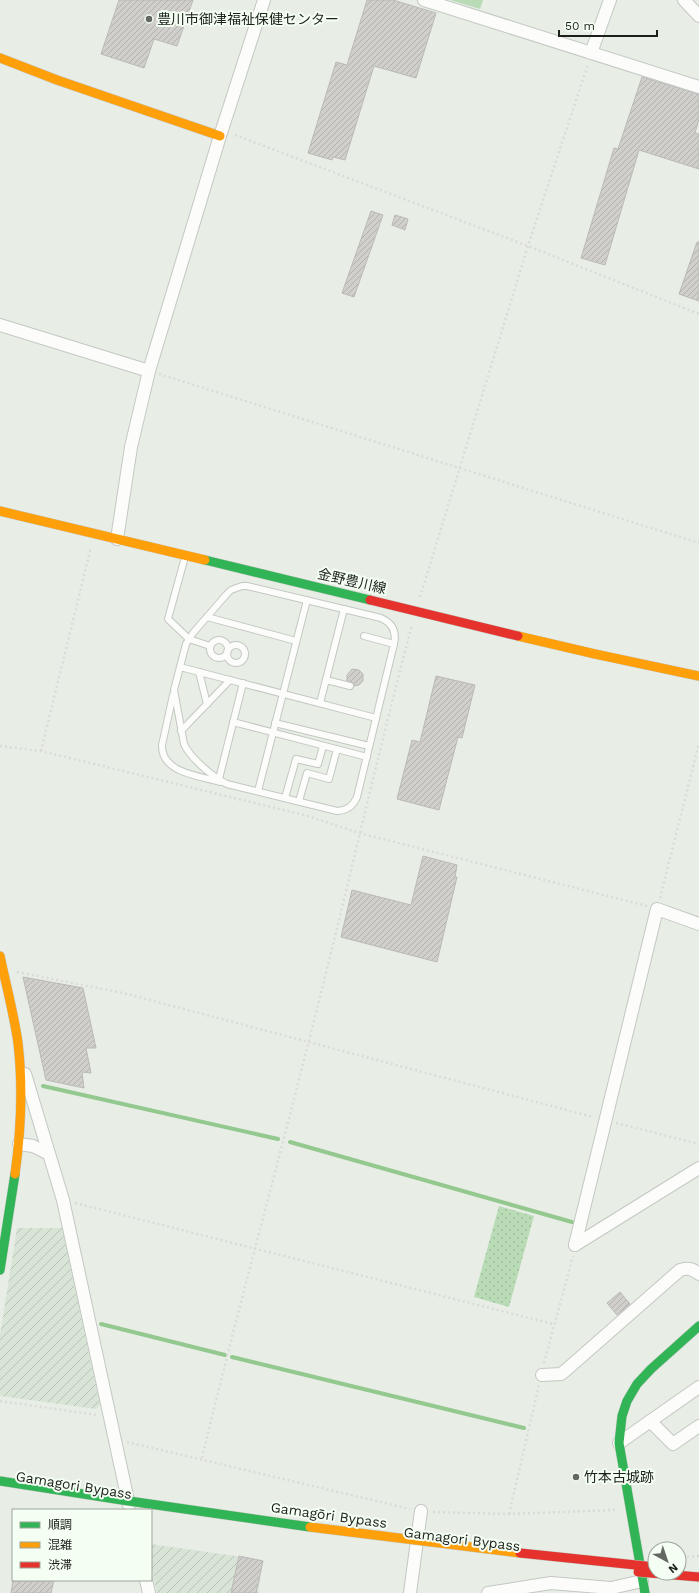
<svg xmlns="http://www.w3.org/2000/svg" width="699" height="1593" font-family="'Work Sans','Noto Sans JP',sans-serif">
<style>
.industrial{fill:url(#industrial-furrows)}
.grass{fill:url(#grass-dots)}
.park{fill:url(#park-tufts)}
.lines{fill:none;stroke-linecap:round;stroke-linejoin:round}
.stream{stroke:#93c88f;stroke-width:4}
.building{fill:url(#building-hatch);stroke:#bbb9b6}
.lane-casing{stroke:#c3c8c2;stroke-width:8}
.street-casing{stroke:#c3c8c2;stroke-width:14}
.fast-casing{stroke:#c3c8c2;stroke-width:10}
.slow-casing{stroke:#c3c8c2;stroke-width:10}
.jam-casing{stroke:#c3c8c2;stroke-width:10}
.path{stroke:#dadbd9;stroke-width:2.5;stroke-dasharray:2 3;stroke-linecap:butt}
.lane{stroke:#fcfcfb;stroke-width:6}
.street{stroke:#fcfcfb;stroke-width:12}
.fast{stroke:#30b455;stroke-width:9}
.slow{stroke:#ff9f0a;stroke-width:9}
.jam{stroke:#e5322d;stroke-width:9}
.fast-bridge-casing{stroke:#c3c8c2;stroke-width:10;stroke-linecap:butt}
.slow-bridge-casing{stroke:#c3c8c2;stroke-width:10;stroke-linecap:butt}
.jam-bridge-casing{stroke:#c3c8c2;stroke-width:10;stroke-linecap:butt}
.fast-bridge{stroke:#30b455;stroke-width:9}
.slow-bridge{stroke:#ff9f0a;stroke-width:9}
.jam-bridge{stroke:#e5322d;stroke-width:9}
.poi-dot{fill:#636862;stroke:#f4fef2;stroke-width:1.5}
.labels{text-anchor:middle;dominant-baseline:central;stroke-width:4;stroke-linejoin:round;paint-order:stroke}
.poi-label{font-size:14px;fill:#1c201b;stroke:#f4fef2;text-anchor:start}
.street-label{font-size:14px;fill:#1c201b;stroke:#f4fef2}
</style>
<defs>
<pattern id="industrial-furrows" width="10" height="10" patternUnits="userSpaceOnUse"><rect width="10" height="10" fill="#d7e4d6"/><path d="M-1 1l2-2M0 10L10 0M9 11l2-2" fill="none" stroke="#b8c3b7"/></pattern>
<pattern id="grass-dots" width="8" height="8" patternUnits="userSpaceOnUse"><rect width="8" height="8" fill="#b9dbb6"/><path d="M2 2h.1M6 6h.1" fill="none" stroke="#9ebc9c" stroke-width="1.8" stroke-linecap="round"/></pattern>
<pattern id="park-tufts" width="24" height="20" patternUnits="userSpaceOnUse"><rect width="24" height="20" fill="#b9dbb6"/><path d="M3 7l-1-3M5 7V3M7 7l1-3M15 17l-1-3M17 17v-4M19 17l1-3" fill="none" stroke="#9ebc9c"/></pattern>
<pattern id="building-hatch" width="6" height="6" patternUnits="userSpaceOnUse"><rect width="6" height="6" fill="#d0cfcc"/><path d="M-1 1l2-2M0 6l6-6M5 7l2-2" fill="none" stroke="#b2b1af"/></pattern>
</defs>
<rect width="100%" height="100%" fill="#e8eee6"/>
<!-- industrial -->
<g class="industrial">
<path d="M17,1228H62L100,1405L96,1409L0,1396V1335Z"/>
<path d="M151,1544L263,1560L258,1593H157L151,1566Z"/>
</g>
<!-- grass -->
<path class="grass" d="M499,1206L534,1216L509,1307L474,1297Z"/>
<!-- park -->
<path class="park" d="M450,0H483L480,9Z"/>
<g class="lines">
<!-- stream -->
<g class="stream">
<path d="M43,1086L278,1139"/>
<path d="M290,1142L572,1222"/>
<path d="M101,1324L225,1355"/>
<path d="M232,1357L524,1428"/>
</g>
</g>
<!-- building -->
<g class="building">
<path d="M119,0H193L177,46L154,39L144,68L101,54Z"/>
<path d="M367,0H393L436,13L416,78L374,66L345,160L333,157L332,160L308,153L336,62L347,65Z"/>
<path d="M642,77L699,94V119L695,133L699,134V169L639,150L605,265L581,258L614,148L618,149Z"/>
<path d="M371,211L383,215L354,297L342,293Z"/>
<path d="M395,215L408,219L405,230L392,225Z"/>
<path d="M697,242H699V301L679,294Z"/>
<path d="M352,669L359,670L363,674V681L359,685L354,686L353,683L347,681V675Z"/>
<path d="M436,676L475,685L462,738L458,737L439,810L397,799L412,740L420,742Z"/>
<path d="M423,856L457,865L455,877H457L437,962L341,937L352,890L411,905Z"/>
<path d="M23,977L83,988L96,1048H86L91,1073L82,1072L84,1088L46,1080Z"/>
<path d="M620,1292L630,1304L617,1315L607,1303Z"/>
<path d="M239,1556L263,1561L256,1593H231Z"/>
<path d="M13,1580H54L51,1593H11Z"/>
</g>
<g class="lines">
<!-- lane casing -->
<g class="lane-casing">
<g id="lane">
<path d="M185,557L168,619L189,639L210,646"/>
<path d="M242,586H247L381,618C392,623 397,631 394,644L357,797C353,806 347,811 337,811L227,784C214,778 190,758 184,744L174,690L186,644L193,633L226,595L231,590Z"/>
<path d="M207,617L296,641"/>
<path d="M364,636L394,644"/>
<circle cx="219" cy="649" r="9"/>
<circle cx="236" cy="654" r="9"/>
<path d="M180,667L376,718"/>
<path d="M199,672L207,704"/>
<path d="M326,680L350,686"/>
<path d="M173,695L162,745C161,773 200,776 220,782"/>
<path d="M320,703L344,609"/>
<path d="M233,722L367,757"/>
<path d="M275,723L369,746"/>
<path d="M181,731L230,680"/>
<path d="M219,779L243,683"/>
<path d="M258,791L307,600"/>
<path d="M285,798L296,759L318,764L323,746"/>
<path d="M299,801L307,773L329,779L337,749"/>
</g>
</g>
<!-- street casing -->
<g class="street-casing">
<g id="street">
<path d="M424,0L699,87"/>
<path d="M684,0L699,16"/>
<path d="M591,53L610,0"/>
<path d="M0,325L149,371"/>
<path d="M117,539L131,447L149,371L220,136L264,0"/>
<path d="M25,1074L63,1200L129,1505"/>
<path d="M19,1144L33,1146L49,1154"/>
<path d="M575,1245L657,909L699,924"/>
<path d="M575,1245L699,1168"/>
<path d="M542,1375L561,1374L566,1370L680,1270C688,1268 692,1268 699,1274"/>
<path d="M650,1421L673,1444L699,1426"/>
<path d="M619,1443L699,1387"/>
<path d="M146,1580L149,1593"/>
<path d="M410,1593L421,1511"/>
<path d="M488,1593L551,1583L611,1588L642,1581"/>
</g>
</g>
<!-- fast casing -->
<g class="fast-casing">
<g id="fast">
<path d="M205,560L370,600"/>
<path d="M0,1270L15,1174"/>
<path d="M645,1593L619,1443L622,1416L627,1401L637,1384L651,1369L699,1326"/>
</g>
</g>
<!-- slow casing -->
<g class="slow-casing">
<g id="slow">
<path d="M0,58L57,80L220,136"/>
<path d="M0,511L205,560"/>
<path d="M518,636L595,654L699,676"/>
<path d="M0,956C6,985 14,1014 18,1043C23,1086 21,1131 15,1174"/>
</g>
</g>
<!-- jam casing -->
<g class="jam-casing">
<path id="jam" d="M370,600L518,636"/>
</g>
<!-- path -->
<g class="path">
<path d="M235,135L528,246L699,314"/>
<path d="M159,374L699,543"/>
<path d="M420,597L528,246L588,64"/>
<path d="M0,746L41,751L308,816L359,833L647,906"/>
<path d="M41,751L91,547"/>
<path d="M660,898L699,743"/>
<path d="M17,972L123,993L593,1117"/>
<path d="M616,1123L699,1144"/>
<path d="M75,1203L553,1324"/>
<path d="M544,1363L573,1256"/>
<path d="M0,1401L98,1415"/>
<path d="M127,1442L410,1509"/>
<path d="M202,1458C235,1320 273,1183 308,1044C344,905 375,764 412,625"/>
<path d="M433,1512L509,1514L616,1510"/>
<path d="M509,1514L539,1385"/>
<path d="M682,1557L699,1556"/>
</g>
<!-- lane -->
<use href="#lane" class="lane"/>
<!-- street -->
<use href="#street" class="street"/>
<!-- fast -->
<use href="#fast" class="fast"/>
<!-- slow -->
<use href="#slow" class="slow"/>
<!-- jam -->
<use href="#jam" class="jam"/>
<!-- fast-bridge casing -->
<g class="fast-bridge-casing">
<path id="fast-bridge" d="M0,1481L122,1500L310,1527"/>
</g>
<!-- slow-bridge casing -->
<g class="slow-bridge-casing">
<path id="slow-bridge" d="M310,1527L520,1553"/>
</g>
<!-- jam-bridge casing -->
<g class="jam-bridge-casing">
<g id="jam-bridge">
<path d="M520,1553L655,1567"/>
<path d="M638,1572L699,1577"/>
</g>
</g>
<!-- fast-bridge -->
<use href="#fast-bridge" class="fast-bridge"/>
<!-- slow-bridge -->
<use href="#slow-bridge" class="slow-bridge"/>
<!-- jam-bridge -->
<use href="#jam-bridge" class="jam-bridge"/>
</g>
<!-- markers -->
<g class="poi-dot">
<circle cx="149" cy="19" r="4"/>
<circle cx="576" cy="1477" r="4"/>
</g>
<g class="labels">
<!-- poi labels -->
<g class="poi-label">
<text x="157" y="19">豊川市御津福祉保健センター</text>
<text x="584" y="1477">竹本古城跡</text>
</g>
<!-- street labels -->
<g class="street-label">
<text transform="translate(352 581) rotate(13)">金野豊川線</text>
<text transform="translate(74 1485) rotate(9)">Gamagori Bypass</text>
<text transform="translate(329 1515) rotate(8)">Gamagōri Bypass</text>
<text transform="translate(462 1539) rotate(7)">Gamagori Bypass</text>
</g>
</g>
<!-- legend -->
<rect x="12" y="1509" width="140" height="72" fill="#f4fef2" stroke="#9ea59c"/>
<rect x="20" y="1522" width="20" height="6" fill="#30b455" stroke="#9ea59c"/>
<text x="48" y="1529" font-size="12" fill="#1c201b">順調</text>
<rect x="20" y="1542" width="20" height="6" fill="#ff9f0a" stroke="#9ea59c"/>
<text x="48" y="1549" font-size="12" fill="#1c201b">混雑</text>
<rect x="20" y="1562" width="20" height="6" fill="#e5322d" stroke="#9ea59c"/>
<text x="48" y="1569" font-size="12" fill="#1c201b">渋滞</text>
<!-- north arrow -->
<g transform="translate(667 1561) rotate(140)"><circle r="19" fill="#f4fef2" stroke="#9ea59c"/>
<path d="M0-3L7 15L0 10L-7 15Z" fill="#636862"/>
<text y="-6" font-size="11" font-weight="bold" text-anchor="middle" fill="#1c201b">N</text>
</g>
<!-- scale -->
<path d="M559 30v6h98v-6" fill="none" stroke="#1c201b" stroke-width="2"/>
<text x="565" y="30" font-size="12" fill="#1c201b" stroke="#f4fef2" stroke-width="3" paint-order="stroke">50 m</text>
</svg>
